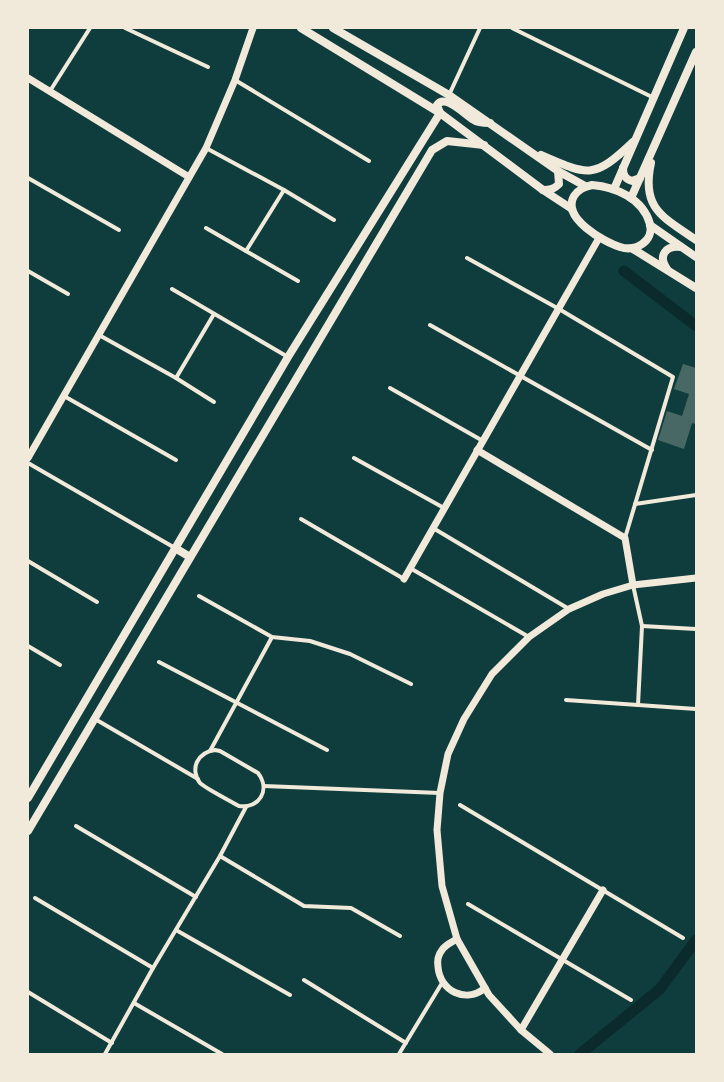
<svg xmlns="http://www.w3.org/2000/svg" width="724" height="1082" font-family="Cabin,sans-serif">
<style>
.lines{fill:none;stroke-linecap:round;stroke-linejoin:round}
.canal{stroke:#0a2a2b;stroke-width:11}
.building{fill:#486865}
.minor{stroke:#f1e9da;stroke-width:4}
.tertiary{stroke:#f1e9da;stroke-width:7}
.secondary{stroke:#f1e9da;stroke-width:8}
</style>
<rect width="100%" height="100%" fill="#0f3d3e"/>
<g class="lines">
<!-- canal -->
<g class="canal">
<path d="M624,271L696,326"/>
<path d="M580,1054L660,989L696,940"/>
</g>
</g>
<!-- building -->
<path class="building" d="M683,364L696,368V424L692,423L684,449L658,440L667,411L682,416L689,394L674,389Z"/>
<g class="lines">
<!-- minor -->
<g class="minor">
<path d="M125,28L208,67"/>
<path d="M512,28L654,98"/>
<path d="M235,80L369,161"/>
<path d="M50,91L90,28"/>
<path d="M449,95L480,28"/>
<path d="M206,148L284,190L334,220"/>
<path d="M28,178L119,230"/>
<path d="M206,228L298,281"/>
<path d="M246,251L284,190"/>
<path d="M467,258L559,309L673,377L625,538"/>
<path d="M28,271L68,294"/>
<path d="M172,289L288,357"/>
<path d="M430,325L652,450"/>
<path d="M99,335L176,378L214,402"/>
<path d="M176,378L214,314"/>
<path d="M390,388L483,441"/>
<path d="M64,396L176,460"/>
<path d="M354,458L444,508"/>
<path d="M28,463L175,548"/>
<path d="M635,504L696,495"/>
<path d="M301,519L404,579"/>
<path d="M433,528L569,609"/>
<path d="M28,561L97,602"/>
<path d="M410,568L529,637"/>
<path d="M633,585L642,626L638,705"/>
<path d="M199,596L272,637L310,641L350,654L411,684"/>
<path d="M642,626L696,629"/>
<path d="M28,646L60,665"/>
<path d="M159,662L327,750"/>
<path d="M566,700L696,709"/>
<path d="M95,719L198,779"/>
<path d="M215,750L220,751L258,773C271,790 259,809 239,806C229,800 208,790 200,783C195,777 194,768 197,762C201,754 207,751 215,750Z"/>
<path d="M210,751L272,637"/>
<path d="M264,786L440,793"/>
<path d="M460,805L683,938"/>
<path d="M76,826L196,897"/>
<path d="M220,856L304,906L351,908L400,936"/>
<path d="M35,898L153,968"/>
<path d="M468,904L631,1000"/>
<path d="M176,930L290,995"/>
<path d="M304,980L406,1043"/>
<path d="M28,992L112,1043"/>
<path d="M134,1003L222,1054"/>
<path d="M105,1054L153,968L220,856L246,807"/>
<path d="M399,1054L442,983"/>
</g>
<!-- tertiary -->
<g class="tertiary">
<path d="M28,78L189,177"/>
<path d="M477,450L625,538L633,585"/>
<path d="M28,458L206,148L235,80L253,28"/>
<path d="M404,579L599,238"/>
<path d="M457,939C452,942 445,945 442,950C438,955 437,961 438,967C440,991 466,1004 485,988"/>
<path d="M521,1030L603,890"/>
<path d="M550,1054L521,1030L489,995L457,939L442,886L437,830L440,793L448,754L464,719L492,674L529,637L569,609L603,594L633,585L696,578"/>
</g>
<!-- secondary -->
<g class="secondary">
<path d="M301,28L440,113L543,190L572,209"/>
<path d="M333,28L449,95L558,171L585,186"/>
<path d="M541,155C589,176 594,179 633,142"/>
<path d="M651,163C641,209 663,217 696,240"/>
<path d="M623,168C623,175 625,179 632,181L640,178"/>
<path d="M592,185C615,187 643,198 650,224C654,241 636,252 620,247C604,242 561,218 574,196C579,189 584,187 592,185Z"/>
<path d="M614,189L684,28"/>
<path d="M543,190C551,190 554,189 559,184L558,171"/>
<path d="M631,198L696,52"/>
<path d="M650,225L696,257"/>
<path d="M633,249L696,288"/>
<path d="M667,269C658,256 665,245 681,247"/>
<path d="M175,548L190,557"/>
<path d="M28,798L288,357L440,113L437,105C445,93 465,115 474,120C478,123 485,123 490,123"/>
<path d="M28,831L432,150L447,141L484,145"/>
</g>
</g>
<!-- border -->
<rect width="724" height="1082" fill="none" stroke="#f1e9da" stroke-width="58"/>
</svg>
